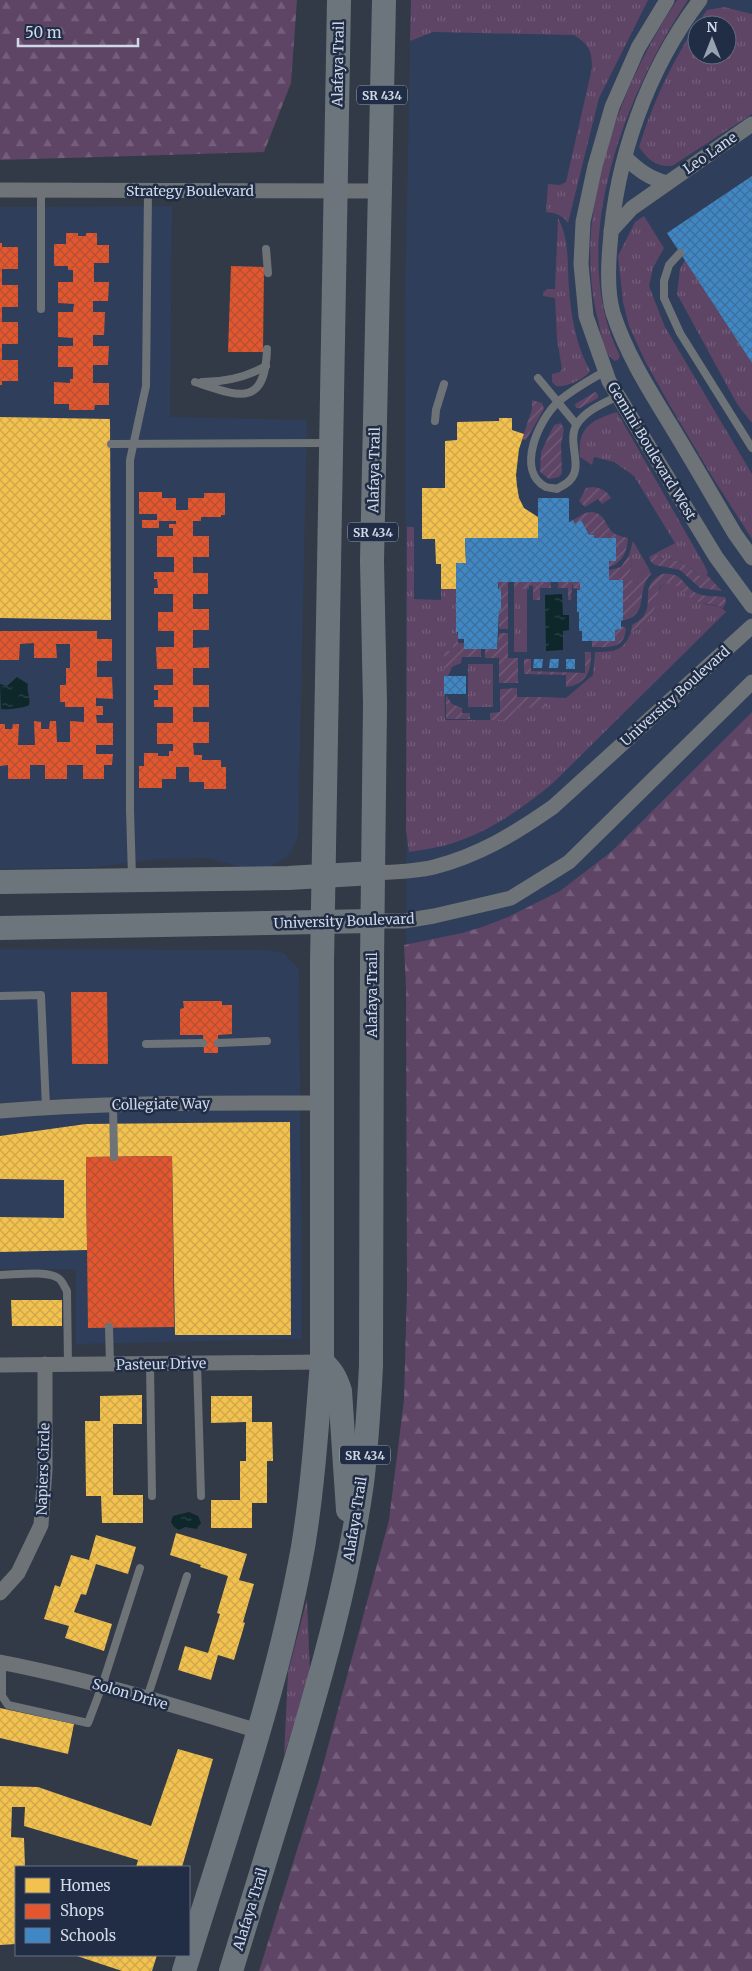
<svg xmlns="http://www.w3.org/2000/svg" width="752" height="1971" font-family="Merriweather,serif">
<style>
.built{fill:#2f3e5b;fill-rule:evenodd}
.grass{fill:url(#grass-tufts);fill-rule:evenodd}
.forest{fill:url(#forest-firs)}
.garden{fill:url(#garden-furrows)}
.water{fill:url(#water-ripples)}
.homes{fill:url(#homes-cross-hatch)}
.shops{fill:url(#shops-cross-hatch)}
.schools{fill:url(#schools-cross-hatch)}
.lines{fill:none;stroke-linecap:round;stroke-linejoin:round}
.lane{stroke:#6e7377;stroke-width:8}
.street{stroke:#6e7377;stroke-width:15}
.primary{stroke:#6d757c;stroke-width:24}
.labels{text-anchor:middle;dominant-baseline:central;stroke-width:5;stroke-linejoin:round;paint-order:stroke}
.shield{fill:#202d45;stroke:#9aa5b7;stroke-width:1}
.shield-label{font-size:12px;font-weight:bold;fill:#cfd8e8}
.street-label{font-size:14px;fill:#cfd8e8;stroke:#202d45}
</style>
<defs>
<pattern id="grass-tufts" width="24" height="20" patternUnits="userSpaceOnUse" patternTransform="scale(1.25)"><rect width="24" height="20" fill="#5e4465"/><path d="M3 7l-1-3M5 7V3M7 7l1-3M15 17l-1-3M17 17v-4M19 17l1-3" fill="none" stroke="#745e7b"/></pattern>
<pattern id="forest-firs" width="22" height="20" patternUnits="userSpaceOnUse" patternTransform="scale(1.25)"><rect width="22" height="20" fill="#5e4465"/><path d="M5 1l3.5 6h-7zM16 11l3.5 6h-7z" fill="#745e7b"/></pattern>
<pattern id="garden-furrows" width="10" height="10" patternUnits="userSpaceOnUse" patternTransform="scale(1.25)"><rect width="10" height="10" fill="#5e4465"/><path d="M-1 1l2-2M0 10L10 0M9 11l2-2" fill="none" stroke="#745e7b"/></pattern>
<pattern id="water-ripples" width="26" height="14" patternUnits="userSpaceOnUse" patternTransform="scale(1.25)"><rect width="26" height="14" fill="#0d272a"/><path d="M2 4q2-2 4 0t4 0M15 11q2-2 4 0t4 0" fill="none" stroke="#2f4649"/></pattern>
<pattern id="homes-cross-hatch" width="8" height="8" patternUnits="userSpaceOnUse" patternTransform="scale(1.25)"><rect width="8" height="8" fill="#f2c14e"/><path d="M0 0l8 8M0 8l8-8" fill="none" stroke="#cea74c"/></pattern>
<pattern id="shops-cross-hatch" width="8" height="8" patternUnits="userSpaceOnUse" patternTransform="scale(1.25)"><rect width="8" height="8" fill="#e4572e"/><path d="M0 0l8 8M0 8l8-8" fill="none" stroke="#b25035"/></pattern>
<pattern id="schools-cross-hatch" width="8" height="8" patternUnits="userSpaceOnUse" patternTransform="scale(1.25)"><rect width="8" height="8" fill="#3f88c5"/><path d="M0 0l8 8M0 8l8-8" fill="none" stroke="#3f6f99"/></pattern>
</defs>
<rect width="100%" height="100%" fill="#323a47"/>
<!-- built -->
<g class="built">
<path d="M411,0H752V1971H260L359,1653L389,1521L404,1400L407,1289L405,301ZM697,25H727V55H697Z"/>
<path d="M172,206L170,417L307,420L298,836L292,851L285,858L271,866L241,867L207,858L158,859L96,867L0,869V207Z"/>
<path d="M0,949L268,950L284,953L299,969L302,1339L76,1344V1269H0Z"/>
</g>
<!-- grass -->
<g class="grass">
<path d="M411,0H648L599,98L568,223C562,215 556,213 546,212L548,184L560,185L566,182L592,68C592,50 589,45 574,35L433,32L410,41Z"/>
<path d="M677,0H688C625,94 565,247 620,356L618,360L615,361C603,354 601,333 598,320C571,215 619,87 677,0Z"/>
<path d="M724,7L752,14V114L672,166C656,167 648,160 639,147C654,98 677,51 707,10ZM697,25H727V55H697Z"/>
<path d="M644,216L664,248L653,268L649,286L665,327L752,474V539L713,478L672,409L645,361L629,326L623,302L618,256L635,222Z"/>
<path d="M558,218C570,241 567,263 569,288C571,316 576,345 590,371C585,379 565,388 556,386L552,382V374L560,372L562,369L557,339L555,298L543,296V293L547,289H555Z"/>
<path d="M685,260L752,363V423L737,404L677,294L680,269Z"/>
<path d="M617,412L706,568L708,573L704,576H700L680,561L659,558L656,553L675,543L634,476L614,462L594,457L592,465L580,457C577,428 591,420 617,412Z"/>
<path d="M407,527H414V599L441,600V589H456V631L458,635L453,634V651H444L445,720H515L516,708H545L546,697L566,698L593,675L595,652C614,652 624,651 631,632L638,629L662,585L670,582C681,587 690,596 700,602C709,607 719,603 726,612L553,783C521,810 487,833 447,845C435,848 421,850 409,852L406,830Z"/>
<path d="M633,541L648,567L643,571L635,581L631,580L629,573L632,566L629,555Z"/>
<rect x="514" y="589" width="13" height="63"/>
<rect x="468" y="664" width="25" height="43"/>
<path d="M307,1599L310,1674L284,1755L288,1672Z"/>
</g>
<!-- forest -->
<g class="forest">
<path d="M0,0H297L291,83L264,152L0,160Z"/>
<path d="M752,712V1971H259L319,1780L389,1520L404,1400L407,1289L406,988L404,945L462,933L482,927L508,917L560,891L611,852Z"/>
</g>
<!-- garden -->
<g class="garden">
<path d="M595,392L598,394V398L580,408H576L575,404Z"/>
<path d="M532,400L542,403L544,409L526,440L522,439L532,409Z"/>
<path d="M561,423L564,429L561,445L562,473L559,477L549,479L540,472L541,452L554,425Z"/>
<path d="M593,487C601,488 607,491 611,498L602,504L598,499L585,507L579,501L586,488Z"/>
<path d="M591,512C607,513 604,527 615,534C619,536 624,537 628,538C627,551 623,563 609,567V561H616V538H594V535H589L581,521L575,524L573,520L585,513Z"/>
<path d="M656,553L659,558L680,561L700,576L706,574L722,591L700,588L680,570L655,565L651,562L649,557Z"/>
<path d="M629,555L632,566L629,573L631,580L635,581L643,571L648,567L651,574C634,591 652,615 621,621L623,620V581L609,580V570L621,567Z"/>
<path d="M662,574C684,572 681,585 696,593C705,597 716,596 725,597L726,602L723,608C713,603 701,605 692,599C684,594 679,586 669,582C669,582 662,585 662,585C658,588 658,595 657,600C654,615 645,627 631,632L632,625C635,623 640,620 643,617C655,601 638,587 662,574Z"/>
<path d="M498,582H508V629H499V611H501Z"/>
<path d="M514,582H551V588H540V600H533V586H529V589H514Z"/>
<path d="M558,582H580V590L573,588V585H572L571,600H568V588H558Z"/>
<path d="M621,626L626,628C625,650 608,647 592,647V641H615V630L621,629Z"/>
<path d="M499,633H508V658H518V683H499V658H485V649H497Z"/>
<path d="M453,635H458V643H464V649H481V657H462L461,663L452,667L448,676H444V651H453Z"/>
<path d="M585,652H591C592,670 586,685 566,687V675L524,674V659H531V671L585,673Z"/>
<path d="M517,688V697H546V708H516V720H490V713L500,712V689Z"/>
<path d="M446,695L452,704L462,708V713H470V719H446Z"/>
</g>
<!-- water -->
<g class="water">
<path d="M562,594L563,615H569V630L563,631V650L546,651L545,595Z"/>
<path d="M17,677L28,684C26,692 31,697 29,705C24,708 7,710 1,709L0,684L7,686Z"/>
<path d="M189,1512L198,1516L201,1523L197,1529L185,1527L179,1530L174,1527L171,1522L173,1516Z"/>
</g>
<!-- homes -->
<g class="homes">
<path d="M0,417L110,419L111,620L0,618Z"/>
<path d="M499,418H512V430L524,434L519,449L516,475L517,486L519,498L524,508L538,517V538H465L466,563H456V589H441V564H436L435,539H422V488H445V441L457,440V422L499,421Z"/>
<path d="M290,1122L291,1335H175L172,1156L86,1157L87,1250L0,1252V1217L64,1218V1180L0,1179V1136L86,1124Z"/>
<path d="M11,1300H62V1326H12Z"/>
<path d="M142,1395V1424H113V1495H143V1523H102L101,1496H86L85,1421H100V1396Z"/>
<path d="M211,1396H252V1422H272L273,1461H267V1503H252V1528H211V1500H240V1461H246V1422L211,1423Z"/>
<path d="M176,1533L247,1554L239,1580L254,1584L243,1622L245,1623L234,1660L218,1655L211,1680L178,1670L185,1646L208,1653L220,1614L217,1613L228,1576L200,1567L201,1565L170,1555Z"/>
<path d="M96,1535L136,1547L128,1574L96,1564L86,1595L81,1594L74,1612L112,1624L104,1651L65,1638L69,1626L44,1619L55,1585L60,1587L71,1555L89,1560Z"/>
<path d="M0,1708L74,1724L68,1754L0,1738Z"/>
<path d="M178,1749L213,1759L182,1867H136L138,1860L24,1826L25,1807H12L11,1837L24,1838L25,1867H16V1944L0,1945V1786L38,1787L151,1826Z"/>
<path d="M74,1955H157L152,1971H122Z"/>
</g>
<!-- shops -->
<g class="shops">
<path d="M66,233H78V236H86V233H97V245H109V263H94V282H109L108,301H93V312H105L104,335H93V346H109L108,365H93V383H109V405H95L94,410H69V404H54V382L70,383V379H73V367H58V346H73V338L58,337V312H73L74,304L58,303V282H73V270H68V266H54V244H66Z"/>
<path d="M0,243H2V247H18V269H2V285H18V307H2V322H18V344H2V360H18V381H2V385H0Z"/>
<path d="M231,266L264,267L263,352H228Z"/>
<path d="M139,492H162V498H176V510H188V498H204V493H225V515H221V517H201V521H193V536H209V557H193V573H208V594H193V609H209V630H193V648L209,647V668H193V685H209V707H193V722H209V743H193L194,755H202V760H221V767H226V789H204V782H189V767H176V779H162V788H139V766H144V753H158V756H169V751H173V744H157V723H173V707H154V700H158V690H154V685H173V669H157L156,647H174V631H158V612H173V594H154V588H158L157,579H154V572H174V557H157V536H173V528H169V524H176V521H159V528H142V520H157V514H139Z"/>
<path d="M0,631H97V639H112V661H97V677H112L113,699L96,698V706H103V715H96L97,723H113V745H96V754H113L112,765H104V779H83V765H67V779H45V765H30V779H8V765L0,766V724H5V729H12L13,724H19L18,745H35L34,721L41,722V729H49L50,721H56L57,742H70V721L84,722V707H65V702H60V685H66V668H70V644H56L57,658H34V643L20,644L19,660H0Z"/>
<path d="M71,992H107L108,1064H72Z"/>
<path d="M183,1001H222V1005H232V1034L218,1035V1053H204L203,1035H180V1009L184,1008Z"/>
<path d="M172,1156L174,1327L88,1328L86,1157Z"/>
</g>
<!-- schools -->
<g class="schools">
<path d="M752,176V363L667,233Z"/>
<path d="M538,498H569V522L573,520L575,524L581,520L589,535H594V538H616V561H609V580H623V620L621,621V629L615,630V641H582V631H579V612H577V590H580V582H498V589H501V611H499L497,649H464V639H458V632H456V563H466L465,538H538Z"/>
<path d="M534,659H543L542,668H533Z"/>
<path d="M550,659H559L558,668H549Z"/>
<rect x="566" y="659" width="9" height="10"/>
<rect x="444" y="676" width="22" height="18"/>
</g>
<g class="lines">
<!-- lane -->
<g class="lane">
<path d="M41,191V309"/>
<path d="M266,249L268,273"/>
<path d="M680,253L669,265L664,281V298L680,333L752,448"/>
<path d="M605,371C589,381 571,390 557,403C539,420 515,471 546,487C549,488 554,488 557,489C561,486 567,484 570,480C584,466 566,441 577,424C586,410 604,403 618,396"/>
<path d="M538,378L576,424"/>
<path d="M195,382C238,396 265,409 267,349"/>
<path d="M202,382C225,382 245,378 266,366"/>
<path d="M435,421L436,410L444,384"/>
<path d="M111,444L329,443"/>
<path d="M132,877L130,810V460L146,386L148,191"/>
<path d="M0,996L41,995L46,1107"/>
<path d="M218,1043L267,1041"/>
<path d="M146,1044L203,1043"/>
<path d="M113,1104L114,1157"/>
<path d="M0,1275C14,1275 46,1270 58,1278C62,1280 64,1286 67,1291L68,1364"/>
<path d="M109,1327L110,1364"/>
<path d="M197,1363L201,1496"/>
<path d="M150,1364L152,1496"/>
<path d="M2,1663V1696L8,1705L88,1723L102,1686L140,1568"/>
<path d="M147,1698L187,1576"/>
</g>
<!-- street -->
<g class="street">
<path d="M667,0L638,48L612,107L595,166L583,222L581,264L586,316L609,381L716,557L752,606"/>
<path d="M700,0C647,70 616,159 610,245C608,267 607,292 613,313C626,353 648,388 670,424C692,460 713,497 735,534L752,558"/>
<path d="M625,157C638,170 649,178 667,183"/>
<path d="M0,190L380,191"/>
<path d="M611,231L632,208L752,124"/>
<path d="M373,873C393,872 414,872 434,867C480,855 514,834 553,807L752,626"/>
<path d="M372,921H404L434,916L511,898L569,862L752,682"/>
<path d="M0,1111C107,1102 214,1103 322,1103"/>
<path d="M0,1365L322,1362"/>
<path d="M0,1593L18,1573L41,1525L45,1470V1364"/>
<path d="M0,1662C88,1679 173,1705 258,1731"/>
</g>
<!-- primary -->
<g class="primary">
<path d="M0,882L288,878L373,873"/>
<path d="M0,928L372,921"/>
<path d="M322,1362C332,1371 336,1378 340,1391L348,1510"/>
<path d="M184,1971C227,1831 277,1692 303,1547C313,1486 317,1424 322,1362V962L339,0"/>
<path d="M231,1971C251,1906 271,1841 291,1776C320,1680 348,1583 362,1483C367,1444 369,1405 371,1366L372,962L375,704L372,561L384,0"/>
</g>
</g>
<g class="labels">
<!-- shield labels -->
<g class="shield">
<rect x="357" y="85.5" width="50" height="19" rx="4"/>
<rect x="348" y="522.5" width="50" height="19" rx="4"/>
<rect x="340" y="1445.5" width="50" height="19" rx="4"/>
</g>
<g class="shield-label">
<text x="382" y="95">SR 434</text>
<text x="373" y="532">SR 434</text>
<text x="365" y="1455">SR 434</text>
</g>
<!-- street labels -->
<g class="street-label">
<text transform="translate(338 64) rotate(-89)">Alafaya Trail</text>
<text transform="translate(710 153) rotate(-35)">Leo Lane</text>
<text x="190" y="191">Strategy Boulevard</text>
<text transform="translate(652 451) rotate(59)">Gemini Boulevard West</text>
<text transform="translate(374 470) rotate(-89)">Alafaya Trail</text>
<text transform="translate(675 696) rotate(-42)">University Boulevard</text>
<text transform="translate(344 921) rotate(-2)">University Boulevard</text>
<text transform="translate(372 995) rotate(-90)">Alafaya Trail</text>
<text transform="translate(161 1104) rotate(-1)">Collegiate Way</text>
<text transform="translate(161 1364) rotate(-1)">Pasteur Drive</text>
<text transform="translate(43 1469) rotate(-88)">Napiers Circle</text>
<text transform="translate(355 1519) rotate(-81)">Alafaya Trail</text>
<text transform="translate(130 1694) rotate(16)">Solon Drive</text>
<text transform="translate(250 1909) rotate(-73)">Alafaya Trail</text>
</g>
</g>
<!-- legend -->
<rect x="15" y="1866" width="175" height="90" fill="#202d45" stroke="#667186"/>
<rect x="25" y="1878" width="25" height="15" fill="#f2c14e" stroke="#667186"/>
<text x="60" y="1891" font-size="15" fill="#cfd8e8">Homes</text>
<rect x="25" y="1904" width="25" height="15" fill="#e4572e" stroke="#667186"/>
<text x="60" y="1916" font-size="15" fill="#cfd8e8">Shops</text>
<rect x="25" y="1928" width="25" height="15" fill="#3f88c5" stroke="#667186"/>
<text x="60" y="1941" font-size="15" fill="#cfd8e8">Schools</text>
<!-- north arrow -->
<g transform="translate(712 40)"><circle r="24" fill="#202d45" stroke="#667186"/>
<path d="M0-4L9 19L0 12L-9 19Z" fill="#98a1b0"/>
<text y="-8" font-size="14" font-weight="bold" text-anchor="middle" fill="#cfd8e8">N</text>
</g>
<!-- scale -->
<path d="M18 38v8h120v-8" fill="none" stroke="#cfd8e8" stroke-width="2.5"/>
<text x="25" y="38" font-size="15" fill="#cfd8e8" stroke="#202d45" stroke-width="4" paint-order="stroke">50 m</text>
</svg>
